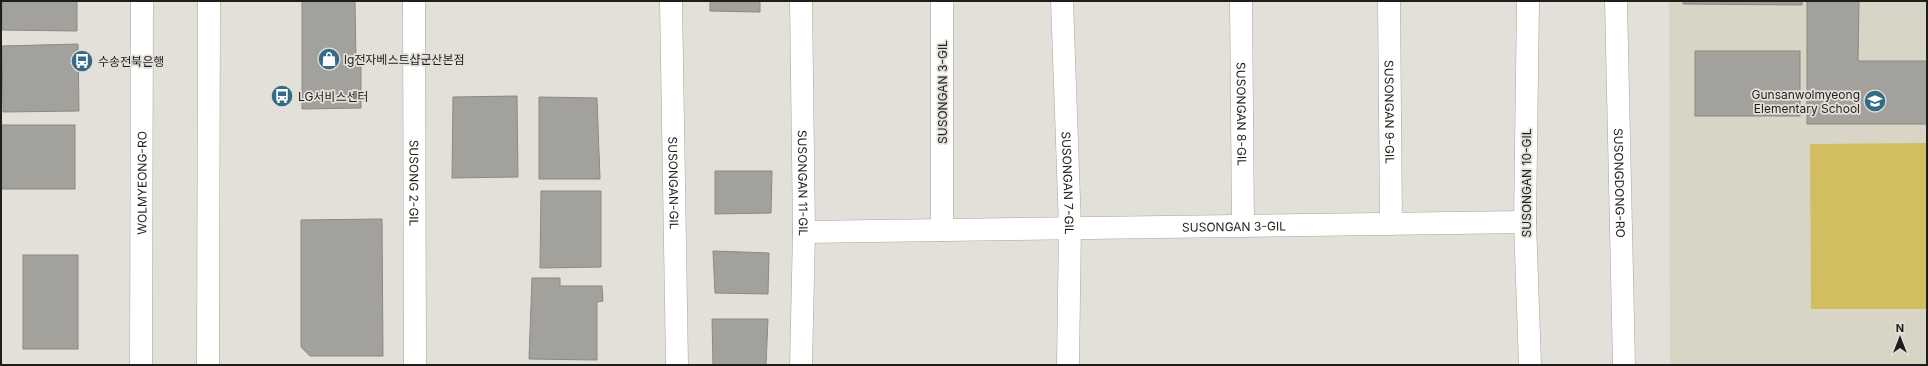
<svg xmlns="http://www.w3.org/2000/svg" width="1928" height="366" font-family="Inter,'Noto Sans KR',sans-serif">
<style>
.built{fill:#d8d5c7}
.green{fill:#d2be60}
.building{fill:#a3a19b;stroke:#8a8982}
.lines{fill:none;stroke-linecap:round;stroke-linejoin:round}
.minor-casing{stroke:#a6a59e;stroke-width:23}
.minor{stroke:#fff;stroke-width:22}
.labels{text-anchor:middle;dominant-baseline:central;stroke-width:3.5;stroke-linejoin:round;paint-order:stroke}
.poi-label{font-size:12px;fill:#1e1e1b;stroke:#e2e0d9;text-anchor:start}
.street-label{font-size:12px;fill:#1e1e1b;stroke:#e2e0d9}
</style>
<rect width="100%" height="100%" fill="#e2e0d9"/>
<!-- built -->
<path class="built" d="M1669,1H1927V365H1670Z"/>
<!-- green -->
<path class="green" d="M1927,143V309H1811L1810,144Z"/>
<!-- building -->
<g class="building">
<path d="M2,1H77V31L2,30Z"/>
<path d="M302,1H355L356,63H361V108L302,109Z"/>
<path d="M710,1H760V12L710,11Z"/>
<path d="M1683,1H1802V5L1683,4Z"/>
<path d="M1807,1H1859L1858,61H1927V124H1807Z"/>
<path d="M78,44L79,111L3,112L2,46Z"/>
<rect x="1695" y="51" width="105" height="65"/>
<path d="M517,96L518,177L452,178L453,97Z"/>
<path d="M539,97L597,98L600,179H539Z"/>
<rect x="1" y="125" width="74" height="64"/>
<path d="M715,171H772L771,213L715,214Z"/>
<path d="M541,191H601V267L540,268Z"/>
<path d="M382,219L383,356H310L301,347V220Z"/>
<path d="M713,251L769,253L768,294L715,293Z"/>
<rect x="23" y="255" width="55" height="94"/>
<path d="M532,278H560V286H602L603,301L597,302V360L529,359Z"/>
<path d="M712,319H768L766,365H713Z"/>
</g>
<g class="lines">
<!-- minor casing -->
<g class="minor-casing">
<g id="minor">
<path id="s1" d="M414,1L415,365"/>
<path id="s2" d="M671,1L677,365"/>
<path id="s3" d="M801,1L804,232L801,365"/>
<path id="s4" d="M1062,1L1070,227L1068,365"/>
<path id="s5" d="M1241,1L1243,226"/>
<path id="s6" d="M1389,1L1391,224"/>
<path d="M1528,1L1525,222L1530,365"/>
<path id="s7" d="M1616,1L1624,365"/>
<path d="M942,230V1"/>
<path id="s8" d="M804,232L1525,222"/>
<path id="s9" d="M141,365L142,1"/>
<path d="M208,365L209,1"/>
</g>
</g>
<!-- minor -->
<use href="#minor" class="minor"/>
</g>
<!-- icons -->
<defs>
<g id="shop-disc" transform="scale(1.15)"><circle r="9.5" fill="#366b87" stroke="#e2e0d9"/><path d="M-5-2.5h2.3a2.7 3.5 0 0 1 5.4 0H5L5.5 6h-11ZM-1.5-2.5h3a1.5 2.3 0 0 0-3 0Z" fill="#fff"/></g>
<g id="bus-disc" transform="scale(1.15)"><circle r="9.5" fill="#366b87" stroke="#e2e0d9"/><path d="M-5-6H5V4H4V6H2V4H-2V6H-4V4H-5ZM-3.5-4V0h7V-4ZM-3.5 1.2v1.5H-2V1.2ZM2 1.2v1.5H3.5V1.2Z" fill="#fff"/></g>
<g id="school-disc" transform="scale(1.15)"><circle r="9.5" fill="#366b87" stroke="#e2e0d9"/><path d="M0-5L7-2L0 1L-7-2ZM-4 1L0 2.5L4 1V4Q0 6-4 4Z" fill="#fff"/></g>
</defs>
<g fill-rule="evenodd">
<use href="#shop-disc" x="329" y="59"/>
<use href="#bus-disc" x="82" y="61"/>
<use href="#bus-disc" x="282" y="96"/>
<use href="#school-disc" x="1875" y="101"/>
</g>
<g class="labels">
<!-- poi labels -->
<g class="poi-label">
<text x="344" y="59">lg전자베스트샵군산본점</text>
<text x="98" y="61">수송전북은행</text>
<text x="1860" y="94" text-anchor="end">Gunsanwolmyeong<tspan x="1860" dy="14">Elementary School</tspan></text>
<text x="298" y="96">LG서비스센터</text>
</g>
<!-- street labels -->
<g class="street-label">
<text transform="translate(942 92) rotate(-90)">SUSONGAN 3-GIL</text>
<text stroke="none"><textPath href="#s6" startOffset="111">SUSONGAN 9-GIL</textPath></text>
<text stroke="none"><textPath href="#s5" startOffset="113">SUSONGAN 8-GIL</textPath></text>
<text stroke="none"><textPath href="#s9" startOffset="182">WOLMYEONG-RO</textPath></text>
<text stroke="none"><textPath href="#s1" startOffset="182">SUSONG 2-GIL</textPath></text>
<text stroke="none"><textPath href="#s2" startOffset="182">SUSONGAN-GIL</textPath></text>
<text stroke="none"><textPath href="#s3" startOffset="182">SUSONGAN 11-GIL</textPath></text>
<text stroke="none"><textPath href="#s4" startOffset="182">SUSONGAN 7-GIL</textPath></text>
<text transform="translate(1526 183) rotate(-90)">SUSONGAN 10-GIL</text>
<text stroke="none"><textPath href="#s7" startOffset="182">SUSONGDONG-RO</textPath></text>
<text stroke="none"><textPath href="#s8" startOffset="430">SUSONGAN 3-GIL</textPath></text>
</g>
</g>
<!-- border -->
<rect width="1928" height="366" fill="none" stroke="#1e1e1b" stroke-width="4"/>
<!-- north arrow -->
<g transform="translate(1900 338)" stroke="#e2e0d9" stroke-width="3" paint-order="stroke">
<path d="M0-3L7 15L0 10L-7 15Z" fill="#1e1e1b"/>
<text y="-6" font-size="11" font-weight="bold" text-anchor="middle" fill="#1e1e1b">N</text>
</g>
</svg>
